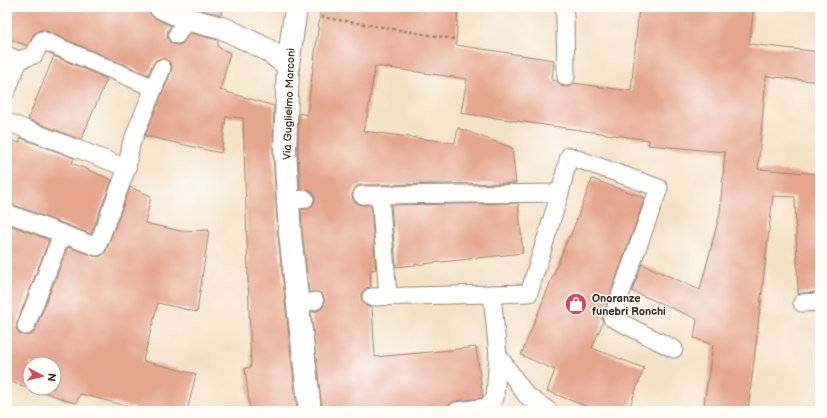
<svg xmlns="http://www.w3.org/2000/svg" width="827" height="418" font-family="'Balsamiq Sans',sans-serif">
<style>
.building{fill:#e6a68f}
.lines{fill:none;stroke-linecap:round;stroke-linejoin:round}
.service-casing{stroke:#988673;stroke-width:19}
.tertiary-casing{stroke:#988673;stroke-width:24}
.path{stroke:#988673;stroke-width:2.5;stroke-dasharray:3 3;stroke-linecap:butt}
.service{stroke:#fff;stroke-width:17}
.tertiary{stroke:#fff;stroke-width:22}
.labels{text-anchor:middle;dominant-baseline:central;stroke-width:3;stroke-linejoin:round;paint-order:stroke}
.street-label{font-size:11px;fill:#3b2a1e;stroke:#fdfcf7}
.poi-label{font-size:11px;font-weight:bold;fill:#3b2a1e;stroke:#fdfcf7;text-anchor:start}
</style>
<rect width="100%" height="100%" fill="#fdfcf7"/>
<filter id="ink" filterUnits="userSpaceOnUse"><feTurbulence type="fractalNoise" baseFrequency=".025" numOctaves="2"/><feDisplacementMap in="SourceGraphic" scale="8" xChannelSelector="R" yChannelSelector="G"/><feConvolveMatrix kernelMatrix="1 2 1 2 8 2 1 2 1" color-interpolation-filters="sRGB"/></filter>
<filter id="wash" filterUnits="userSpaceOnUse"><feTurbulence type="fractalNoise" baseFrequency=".012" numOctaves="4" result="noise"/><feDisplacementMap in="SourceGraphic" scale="16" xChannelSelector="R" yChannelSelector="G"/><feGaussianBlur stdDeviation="0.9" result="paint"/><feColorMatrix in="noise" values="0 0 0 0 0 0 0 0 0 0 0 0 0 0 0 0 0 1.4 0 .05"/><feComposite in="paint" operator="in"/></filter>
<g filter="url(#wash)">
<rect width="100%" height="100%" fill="#f4e2c8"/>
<g id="blocks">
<!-- building -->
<g class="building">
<path d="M7,7H148L150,14L155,18L171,26L168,30L167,35L168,40L172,44L177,45L182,44L185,40L190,33L218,40V47L230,53L220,90L274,106L273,151L278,235L297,411H250L245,368L251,367L243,118L226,117L221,153L145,136L171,72L172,66L170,62L165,59L161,58L156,60L153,64L148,75L46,31L41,30L37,32L33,35L28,46L7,38Z"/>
<path d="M191,7H222L221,15Z"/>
<path d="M321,7H458L456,45L554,60L552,80L557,81L561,86L566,87L571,86L573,83L631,91L639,7H754L749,44L820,52V82L766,76L758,169L820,174V292L801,293L798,294L795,197L773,196L748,411H703L713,345L694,338L697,319L632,291L642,264L700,290L720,213L725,152L648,145L649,140L461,113L467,79L375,66L367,118L363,131L455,143L458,128L512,148L516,183L362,185L357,186L354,190L352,195L353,200L357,203L362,205H371L376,269L370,270L371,287L366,288L362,292L361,298L363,303L366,306L372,307L375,357L441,351L476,347L483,398L456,401L451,403L448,406L405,411H322L311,312L317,311L322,308L324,305L325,300L323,295L319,292H309L302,233L301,210L307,209L311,207L314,203L315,198L313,193L309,190H300L298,150L299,113L307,115Z"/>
<path d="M54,56L107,79L81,140L28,119Z"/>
<path d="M21,138L74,158L72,163L112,180L91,234L11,204L7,203V139L19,143Z"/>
<path d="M592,179L645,198L603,315L602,319L603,322L592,348L644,368L628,411H598L547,391L555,370L521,355L569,236L570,237Z"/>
<path d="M130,187L151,196L145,223L181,231L209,230L197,312L158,303L143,361L196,374L187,411H147L80,394L76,403L65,400L34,388H54V364H30V387L29,386L28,388L7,380V224L49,240L17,323L16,328L18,333L23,335L28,336L33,334L35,330L68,247L94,256L99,257L104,254L106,251Z"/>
<path d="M518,203L523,253L396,267L391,205Z"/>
</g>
</g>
</g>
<g filter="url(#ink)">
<use href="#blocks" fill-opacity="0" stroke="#988673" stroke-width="1"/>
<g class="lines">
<!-- service casing -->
<g class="service-casing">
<g id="service">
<path d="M564,7L565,17L566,77"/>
<path d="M177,35L187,19"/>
<path d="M7,55L19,60L34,55L42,40L154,88"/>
<path d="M7,90L19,60"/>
<path d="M7,122L127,168"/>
<path d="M362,195H380"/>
<path d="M288,201L305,199"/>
<path d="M7,213L97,247L127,168L131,144L162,68"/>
<path d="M492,294L529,293L560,193L569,156L659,188L612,318L674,349"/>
<path d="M388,296L380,195L560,193"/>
<path d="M371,297L492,294L498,355L526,395L549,411"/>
<path d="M802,303L820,302"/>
<path d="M298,304L315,301"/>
<path d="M26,326L62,234"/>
<path d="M457,411L488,407L495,398L498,355"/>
</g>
</g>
<!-- tertiary casing -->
<g class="tertiary-casing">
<g id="tertiary">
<path d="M160,7L187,19L225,29L266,49L288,65"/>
<path d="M296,7L288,65L285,150L290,234L310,411"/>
</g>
</g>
<!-- path -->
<path class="path" d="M321,17L454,39"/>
<!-- service -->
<use href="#service" class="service"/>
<!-- tertiary -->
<use href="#tertiary" class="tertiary"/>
</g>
</g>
<!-- icons -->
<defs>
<g id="shop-disc" transform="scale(1.15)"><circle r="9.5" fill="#d1495b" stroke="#fdfcf7"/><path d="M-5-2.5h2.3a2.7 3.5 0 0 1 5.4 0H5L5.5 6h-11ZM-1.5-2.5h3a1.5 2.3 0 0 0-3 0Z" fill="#fff"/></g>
</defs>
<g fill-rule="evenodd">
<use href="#shop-disc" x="576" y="304"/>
</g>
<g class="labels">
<!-- street labels -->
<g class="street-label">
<text transform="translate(289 104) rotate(-88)">Via Guglielmo Marconi</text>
</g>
<!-- poi labels -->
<g class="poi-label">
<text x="592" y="298">Onoranze<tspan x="592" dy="13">funebri Ronchi</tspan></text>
</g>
</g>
<!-- margin -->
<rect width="827" height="418" fill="none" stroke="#fdfcf7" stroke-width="24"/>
<!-- north arrow -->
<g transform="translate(42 376) rotate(97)"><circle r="19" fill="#fdfcf7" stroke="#afa8a0"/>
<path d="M0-3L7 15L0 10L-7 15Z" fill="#d1495b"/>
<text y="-6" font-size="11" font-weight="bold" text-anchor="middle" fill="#3b2a1e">N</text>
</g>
</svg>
